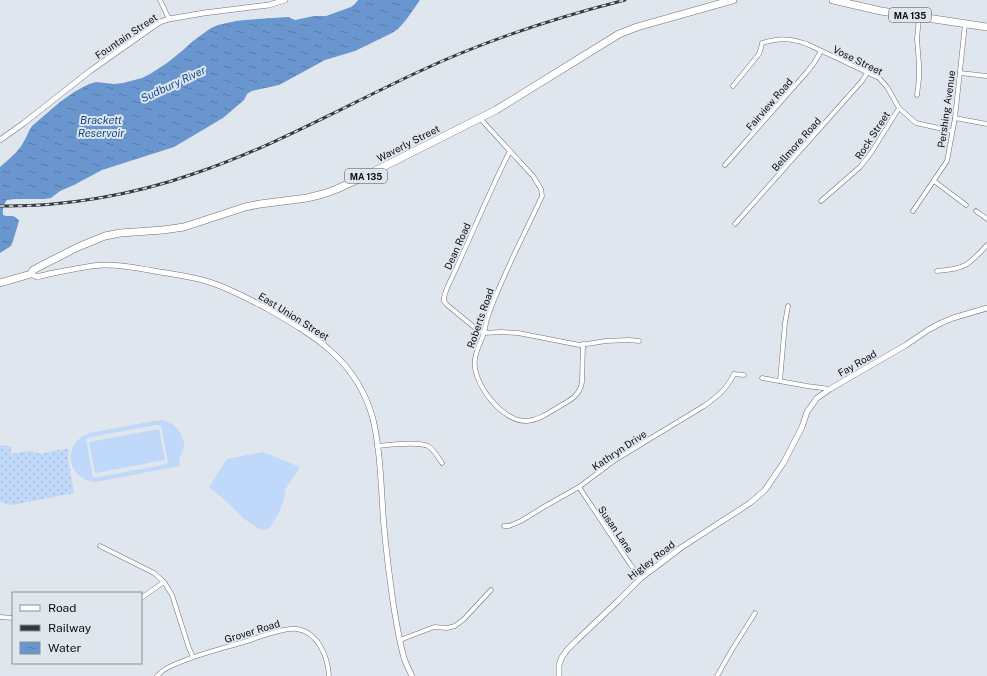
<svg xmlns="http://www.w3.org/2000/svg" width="987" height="676" font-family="'Public Sans',sans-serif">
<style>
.grass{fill:url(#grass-dots)}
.garden{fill:#c0d9fa;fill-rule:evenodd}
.water{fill:url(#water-ripples)}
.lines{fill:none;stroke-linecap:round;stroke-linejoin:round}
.minor-casing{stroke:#6c7178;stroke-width:5}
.tertiary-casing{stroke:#6c7178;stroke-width:6}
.primary-casing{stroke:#6c7178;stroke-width:8}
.minor{stroke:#fff;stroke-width:4}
.tertiary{stroke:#fff;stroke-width:5}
.primary{stroke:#fff;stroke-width:7}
.rail-casing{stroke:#36393c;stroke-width:3}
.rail{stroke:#e0e6ed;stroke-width:1.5;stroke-dasharray:4.5;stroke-linecap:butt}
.labels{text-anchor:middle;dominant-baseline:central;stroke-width:4;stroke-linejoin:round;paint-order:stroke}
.shield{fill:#e0e6ed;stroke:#4a4d51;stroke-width:1}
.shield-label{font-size:9px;font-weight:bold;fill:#0a0c0e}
.street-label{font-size:10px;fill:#0a0c0e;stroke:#e0e6ed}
.water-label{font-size:11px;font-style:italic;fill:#0d4a8f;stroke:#e0e6ed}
</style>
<defs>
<pattern id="grass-dots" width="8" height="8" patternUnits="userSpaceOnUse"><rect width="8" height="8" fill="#c0d9fa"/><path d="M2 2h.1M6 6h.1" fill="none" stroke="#a4b9d5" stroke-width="1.8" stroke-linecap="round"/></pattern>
<pattern id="water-ripples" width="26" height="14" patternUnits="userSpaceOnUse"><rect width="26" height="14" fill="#6a96d0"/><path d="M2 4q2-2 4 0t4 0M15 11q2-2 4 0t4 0" fill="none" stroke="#5579a7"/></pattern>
</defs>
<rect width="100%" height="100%" fill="#e0e6ed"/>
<!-- grass -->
<path class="grass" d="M0,445L11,447V454L27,451H32L41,454L57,450L69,449L68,458L74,493L12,505H8L0,501Z"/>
<!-- garden -->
<g class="garden">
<path d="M162,420C175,423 185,434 184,448C183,452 180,456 179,460C179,462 180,464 180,466L96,482C66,480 61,442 90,433L154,421ZM155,425H161L168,463L163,465L99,477H93L86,439L91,437Z"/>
<path d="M159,429L165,460L95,473L89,442Z"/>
<path d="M263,452L300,467L285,490C285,504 277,516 270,528L261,530L244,519L227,502L209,487L227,459Z"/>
</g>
<!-- water -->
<path class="water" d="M358,0H420L406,20L398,29L392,33L355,51L325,60L279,85L252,91L247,94L244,100L223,118L174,147L102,170L74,185L60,191L51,198L44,199H15L7,200C4,203 2,211 3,215C10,218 13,213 19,221L13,241L11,246L0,253V167C8,160 18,152 23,143C27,137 28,131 32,126L60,102L74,92L89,84L96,82L114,84L123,83L142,78L150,74L167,63L182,51L193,41L211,28L218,25L236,21L245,20L288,17L295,20L314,16H326L351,7L355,4Z"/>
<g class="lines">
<!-- minor casing -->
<g class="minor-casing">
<g id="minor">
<path d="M160,0L169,19"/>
<path d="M960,73L987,76"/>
<path d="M733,86L759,54L761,48L762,43C780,38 789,38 807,44L879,78L887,87L899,108L916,123L952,131"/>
<path d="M917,95L919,79V64L917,39L919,17"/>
<path d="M480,118L487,126L533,176L541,189L542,196C524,236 501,277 487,319C486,323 485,329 484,333C481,342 476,350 475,359C471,382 503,423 527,421C539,420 550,412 560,406C571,400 580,395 582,382L583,344"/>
<path d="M955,118L987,124"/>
<path d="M510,151C487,196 469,242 447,288L444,297V301L447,305L474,327L484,333L501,332L518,333L549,339L569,343L580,345L606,341L629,340L639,341"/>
<path d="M725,165L807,72L814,63L821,51"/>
<path d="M934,181L966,205"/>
<path d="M821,201L860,167L871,153L899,108"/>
<path d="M913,211L947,161L955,118L965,24"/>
<path d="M976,211L987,219"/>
<path d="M735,224L862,81L867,73"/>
<path d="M937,271C965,269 969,265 987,245"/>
<path d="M762,378L807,386L830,389"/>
<path d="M780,381L785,323L788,306"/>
<path d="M377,446C390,445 417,441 428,446C434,450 438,457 442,463"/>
<path d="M579,487L630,564L641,578"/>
<path d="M504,526H509L521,521L542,508L579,487L615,460L704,406C718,396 726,390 734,374L744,375"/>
<path d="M100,546L154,573L164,582L172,595L189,648L193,657"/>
<path d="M141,598L164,582"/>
<path d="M0,617L13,618"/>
<path d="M400,640L434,627L447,628L455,626L464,619L491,590"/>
<path d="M157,676C160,673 164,669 169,667C193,655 221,649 247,641C260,637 285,627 297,629C318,632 328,657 329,676"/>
<path d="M717,676L733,648L755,613"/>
</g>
</g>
<!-- tertiary casing -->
<g class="tertiary-casing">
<g id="tertiary">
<path d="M0,140L24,123L90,71L151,28L160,22L169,19L204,13L269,5L285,0"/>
<path d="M31,274L37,277C47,274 58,272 69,270C81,268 93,265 105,265C121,265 138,268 154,271C171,274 189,276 206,281C227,287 247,298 266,308C315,336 357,360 373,419C380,449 381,482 383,514C385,544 389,573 393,602C396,621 399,640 404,658C406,664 409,670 412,676"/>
<path d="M559,676V665L562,657L567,650L576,641L618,601L641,578L682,547L750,503L765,490L784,462L802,427L807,412L817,398L830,389L906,345L928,330L941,323L953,318L987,308"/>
</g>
</g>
<!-- primary casing -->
<g class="primary-casing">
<g id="primary">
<path d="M833,0L881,11L987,27"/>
<path d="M0,283L31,274L33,270L78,247L105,236L120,233L163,230L184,227L245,207L260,204L307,198L323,194L337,189L365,176L496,110L619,34L637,27L733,0"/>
</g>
</g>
<!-- minor -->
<use href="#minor" class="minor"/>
<!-- tertiary -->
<use href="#tertiary" class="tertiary"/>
<!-- primary -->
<use href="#primary" class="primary"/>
<!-- rail casing -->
<g class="rail-casing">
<path id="rail" d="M0,206C63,207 133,195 193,174C271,148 343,107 418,72C484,41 554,18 625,0"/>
</g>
<!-- rail -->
<use href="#rail" class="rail"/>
</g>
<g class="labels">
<!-- shield labels -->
<g class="shield">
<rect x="889" y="8" width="42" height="14" rx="3"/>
<rect x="345" y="169" width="42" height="14" rx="3"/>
</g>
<g class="shield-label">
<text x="910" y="15">MA 135</text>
<text x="366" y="176">MA 135</text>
</g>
<!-- street labels -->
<g class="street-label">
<text transform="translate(126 36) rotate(-34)">Fountain Street</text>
<text transform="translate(858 60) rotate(26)">Vose Street</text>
<text transform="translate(769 104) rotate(-49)">Fairview Road</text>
<text transform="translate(946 109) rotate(-82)">Pershing Avenue</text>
<text transform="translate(872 135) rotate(-57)">Rock Street</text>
<text transform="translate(408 143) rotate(-27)">Waverly Street</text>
<text transform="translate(796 144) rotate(-48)">Bellmore Road</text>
<text transform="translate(457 246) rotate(-66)">Dean Road</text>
<text transform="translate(294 316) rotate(32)">East Union Street</text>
<text transform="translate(480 318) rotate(-71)">Roberts Road</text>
<text transform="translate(857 363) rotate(-30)">Fay Road</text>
<text transform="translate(619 450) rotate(-34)">Kathryn Drive</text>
<text transform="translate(616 529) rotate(56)">Susan Lane</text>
<text transform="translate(651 560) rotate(-38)">Higley Road</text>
<text transform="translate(252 631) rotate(-17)">Grover Road</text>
</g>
<!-- water labels -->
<g class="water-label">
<text transform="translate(173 84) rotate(-25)">Sudbury River</text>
<text x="101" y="120">Brackett<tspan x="101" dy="13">Reservoir</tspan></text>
</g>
</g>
<!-- legend -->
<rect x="12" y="592" width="130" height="72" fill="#e0e6ed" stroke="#8a8f94"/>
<rect x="20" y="605" width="20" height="6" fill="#ffffff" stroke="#8a8f94"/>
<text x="48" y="612" font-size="12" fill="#0a0c0e">Road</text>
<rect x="20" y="625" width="20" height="6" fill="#36393c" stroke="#8a8f94"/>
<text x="48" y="632" font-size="12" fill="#0a0c0e">Railway</text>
<rect x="20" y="642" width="20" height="12" fill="url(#water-ripples)" stroke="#8a8f94"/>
<text x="48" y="652" font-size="12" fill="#0a0c0e">Water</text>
</svg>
